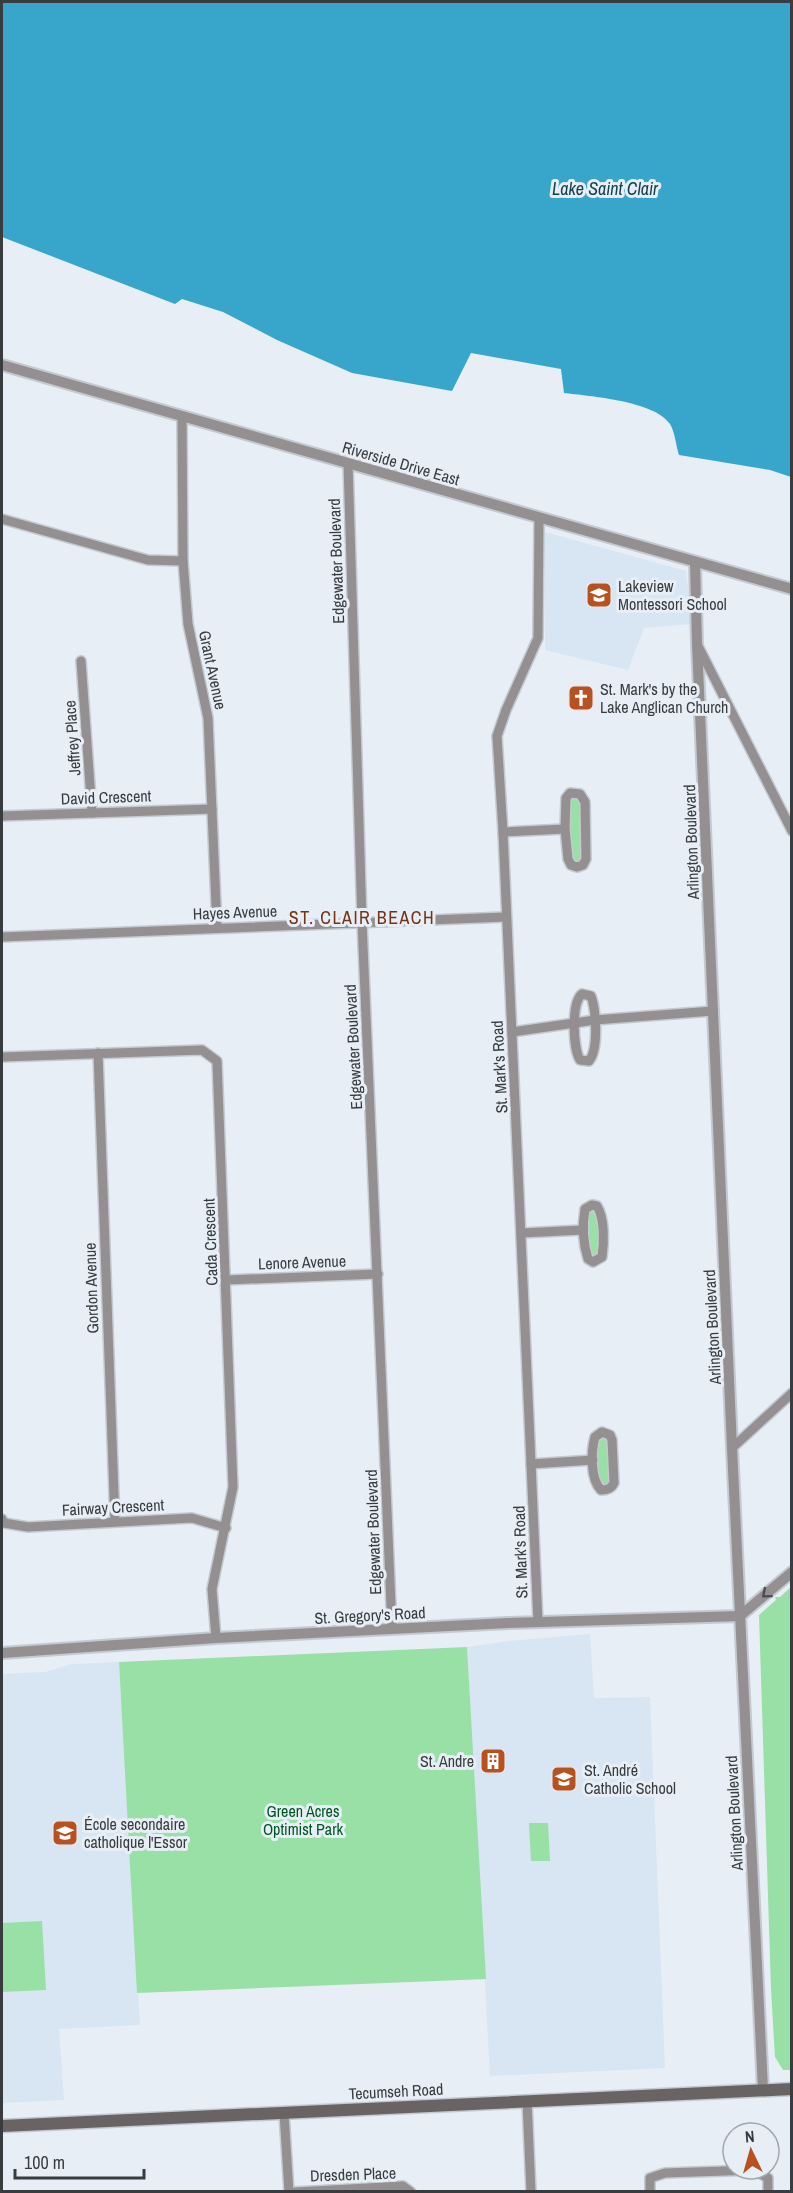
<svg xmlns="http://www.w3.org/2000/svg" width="793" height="2193" font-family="'Archivo Narrow',sans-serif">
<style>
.built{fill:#d8e5f3}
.green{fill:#98e0a6}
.water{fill:#37a6ca}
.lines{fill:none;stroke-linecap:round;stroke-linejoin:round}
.minor-casing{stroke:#c4cad1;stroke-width:12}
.tertiary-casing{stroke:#c4cad1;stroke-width:14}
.secondary-casing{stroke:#c4cad1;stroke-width:15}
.minor{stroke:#948f90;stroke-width:9}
.tertiary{stroke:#948f90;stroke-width:10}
.secondary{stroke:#6a6364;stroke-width:12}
.oneway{stroke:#4b4d4f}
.labels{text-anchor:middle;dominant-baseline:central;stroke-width:6;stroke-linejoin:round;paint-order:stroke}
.street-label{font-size:16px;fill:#393c3f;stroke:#e7eef6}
.poi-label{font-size:16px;fill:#393c3f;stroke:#e7eef6;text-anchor:start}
.park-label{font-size:16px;fill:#005722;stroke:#e7eef6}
.water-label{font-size:18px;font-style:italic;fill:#114050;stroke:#e7eef6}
.neighbourhood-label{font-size:18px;letter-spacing:1.5px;fill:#733314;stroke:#e7eef6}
</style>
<rect width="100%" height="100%" fill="#e7eef6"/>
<!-- built -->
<g class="built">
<path d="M545,532L686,571L692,624L644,628L628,670L545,650Z"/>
<path d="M590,1634L594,1698L650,1697L665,2068L490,2076L467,1647L509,1641Z"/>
<path d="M119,1662L140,2025L59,2029L64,2100L2,2103V1674L45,1672L72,1664Z"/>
</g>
<!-- green -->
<g class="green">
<path d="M575,797L580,800L583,855L580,862H573L571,853L568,804L570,799Z"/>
<path d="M591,1211L597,1213L599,1217V1255L594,1257L589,1253L586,1216L588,1212Z"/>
<path d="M603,1437L608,1439L610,1479L608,1484L603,1486C593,1474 596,1455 598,1440Z"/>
<path d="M791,1587L792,2070H783L775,2057L771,1989L759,1615L776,1600L775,1597H780Z"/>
<path d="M467,1647L486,1979L137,1993L119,1662Z"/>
<path d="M529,1823H548L550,1861H531Z"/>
<path d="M42,1921L46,1990L2,1992V1923Z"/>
</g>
<!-- water -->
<path class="water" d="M2,2H791V477L770,470L679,455C676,446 675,432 670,424C655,401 589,396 564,393L561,369L471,353L452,391L352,373L277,340L223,312L182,299L175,304L2,237Z"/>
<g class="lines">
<!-- minor casing -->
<g class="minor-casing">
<g id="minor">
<path d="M182,417L183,561L188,624L208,718L217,928"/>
<path d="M348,463L362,922L392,1629"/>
<path d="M2,519L148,560L183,561"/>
<path d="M698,646L792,831"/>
<path d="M81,661L92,813"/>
<path d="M570,793L580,794L585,802L586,859L583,865L577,867L571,865L568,859L565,829L566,798Z"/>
<path d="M2,816L212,809"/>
<path d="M503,832L565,829"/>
<path d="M2,937L506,917"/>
<path d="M582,994L591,996C596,1010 599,1049 589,1061L580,1060C573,1048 571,1003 582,994Z"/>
<path d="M512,1032L595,1020L713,1011"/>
<path d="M98,1053L115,1522"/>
<path d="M2,1057L202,1050L217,1061L233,1487L212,1589L216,1638"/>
<path d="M592,1205L597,1206C605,1219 604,1243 602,1257L593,1262L588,1259C583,1243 582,1226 585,1209Z"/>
<path d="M521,1233L583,1230"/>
<path d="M227,1280L378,1274"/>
<path d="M602,1432L610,1435L612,1440L614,1483C611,1489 607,1490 601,1490C590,1479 591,1451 595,1437Z"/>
<path d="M732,1448L792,1393"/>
<path d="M531,1464L593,1460"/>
<path d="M2,1519L4,1523L28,1527L192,1518L226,1528"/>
<path d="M538,1622L503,832L497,736L506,710L538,638L539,518"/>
<path d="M527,2101L531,2192"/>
<path d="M284,2113L289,2192"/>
<path d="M295,2192L403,2186L411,2192"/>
<path d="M650,2192V2178L665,2173L754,2170L768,2178V2192"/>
</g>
</g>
<!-- tertiary casing -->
<g class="tertiary-casing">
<g id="tertiary">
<path d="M2,365L792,589"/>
<path d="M695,562L697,644L732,1448L763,2090"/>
<path d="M740,1616L792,1572"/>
<path d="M2,1653L216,1638L508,1623L740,1616"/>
</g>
</g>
<!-- secondary casing -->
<g class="secondary-casing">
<path id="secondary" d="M2,2126L792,2089"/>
</g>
<!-- minor -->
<use href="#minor" class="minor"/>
<!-- tertiary -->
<use href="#tertiary" class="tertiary"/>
<!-- secondary -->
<use href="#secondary" class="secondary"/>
</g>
<!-- one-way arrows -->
<defs><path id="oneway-chevron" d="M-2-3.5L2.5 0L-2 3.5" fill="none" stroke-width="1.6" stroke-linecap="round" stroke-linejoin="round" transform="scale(1.5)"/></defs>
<use class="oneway" href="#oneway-chevron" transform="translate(766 1594) rotate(140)"/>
<!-- icons -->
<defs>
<g id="school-square" transform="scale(1.35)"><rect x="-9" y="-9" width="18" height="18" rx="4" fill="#b75220" stroke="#e7eef6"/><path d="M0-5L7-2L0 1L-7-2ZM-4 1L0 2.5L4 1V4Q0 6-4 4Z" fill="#fff"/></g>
<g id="church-square" transform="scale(1.35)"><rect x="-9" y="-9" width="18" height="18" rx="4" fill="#b75220" stroke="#e7eef6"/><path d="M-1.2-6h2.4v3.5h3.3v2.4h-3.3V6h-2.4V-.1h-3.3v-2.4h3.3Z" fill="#fff"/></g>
<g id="building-square" transform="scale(1.35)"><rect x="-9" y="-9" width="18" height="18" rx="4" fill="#b75220" stroke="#e7eef6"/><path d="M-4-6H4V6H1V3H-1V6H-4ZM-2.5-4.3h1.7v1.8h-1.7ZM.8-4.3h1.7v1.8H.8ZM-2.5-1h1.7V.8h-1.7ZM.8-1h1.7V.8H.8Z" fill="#fff"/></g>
</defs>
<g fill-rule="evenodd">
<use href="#school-square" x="599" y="595"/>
<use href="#church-square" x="581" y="698"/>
<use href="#building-square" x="493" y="1761"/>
<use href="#school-square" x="564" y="1779"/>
<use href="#school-square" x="65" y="1833"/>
</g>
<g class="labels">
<!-- street labels -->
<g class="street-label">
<text transform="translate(401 463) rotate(16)">Riverside Drive East</text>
<text transform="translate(336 561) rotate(-92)">Edgewater Boulevard</text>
<text transform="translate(213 670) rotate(78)">Grant Avenue</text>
<text transform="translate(72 738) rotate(-94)">Jeffrey Place</text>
<text transform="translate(106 797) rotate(-2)">David Crescent</text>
<text transform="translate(691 842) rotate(-92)">Arlington Boulevard</text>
<text transform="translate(235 912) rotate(-2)">Hayes Avenue</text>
<text transform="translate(353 1047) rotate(-93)">Edgewater Boulevard</text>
<text transform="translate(499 1067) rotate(-93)">St. Mark's Road</text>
<text transform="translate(210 1242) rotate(-92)">Cada Crescent</text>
<text transform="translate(302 1262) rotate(-2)">Lenore Avenue</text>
<text transform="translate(91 1288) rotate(-92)">Gordon Avenue</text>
<text transform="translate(712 1327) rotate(-93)">Arlington Boulevard</text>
<text transform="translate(113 1507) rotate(-3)">Fairway Crescent</text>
<text transform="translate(373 1532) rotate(-92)">Edgewater Boulevard</text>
<text transform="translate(520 1552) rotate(-92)">St. Mark's Road</text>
<text transform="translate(370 1615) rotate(-3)">St. Gregory's Road</text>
<text transform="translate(734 1813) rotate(-93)">Arlington Boulevard</text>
<text transform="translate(396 2091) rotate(-3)">Tecumseh Road</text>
<text transform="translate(353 2174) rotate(-2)">Dresden Place</text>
</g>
<!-- poi labels -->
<g class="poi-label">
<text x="618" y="586">Lakeview<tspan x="618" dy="18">Montessori School</tspan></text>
<text x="600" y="689">St. Mark's by the<tspan x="600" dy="18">Lake Anglican Church</tspan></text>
<text x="474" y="1761" text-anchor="end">St. Andre</text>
<text x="584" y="1770">St. André<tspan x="584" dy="18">Catholic School</tspan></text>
<text x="84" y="1824">École secondaire<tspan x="84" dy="18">catholique l'Essor</tspan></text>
</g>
<!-- park labels -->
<g class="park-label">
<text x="303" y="1811">Green Acres<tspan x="303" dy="18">Optimist Park</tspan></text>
</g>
<!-- water labels -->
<g class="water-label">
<text x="605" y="188">Lake Saint Clair</text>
</g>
<!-- neighbourhood labels -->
<g class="neighbourhood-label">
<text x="362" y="917">ST. CLAIR BEACH</text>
</g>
</g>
<!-- border -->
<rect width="793" height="2193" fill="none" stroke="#393c3f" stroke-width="6"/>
<!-- north arrow -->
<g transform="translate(751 2151) rotate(355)"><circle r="28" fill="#e7eef6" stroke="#a1a7ad" stroke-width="1.5"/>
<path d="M0-4.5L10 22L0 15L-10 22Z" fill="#b75220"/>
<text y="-9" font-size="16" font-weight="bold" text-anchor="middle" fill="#393c3f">N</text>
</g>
<!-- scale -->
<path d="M15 2169v9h129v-9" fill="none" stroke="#393c3f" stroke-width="3"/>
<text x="24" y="2169" font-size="18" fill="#393c3f" stroke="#e7eef6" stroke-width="4.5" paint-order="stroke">100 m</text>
</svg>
